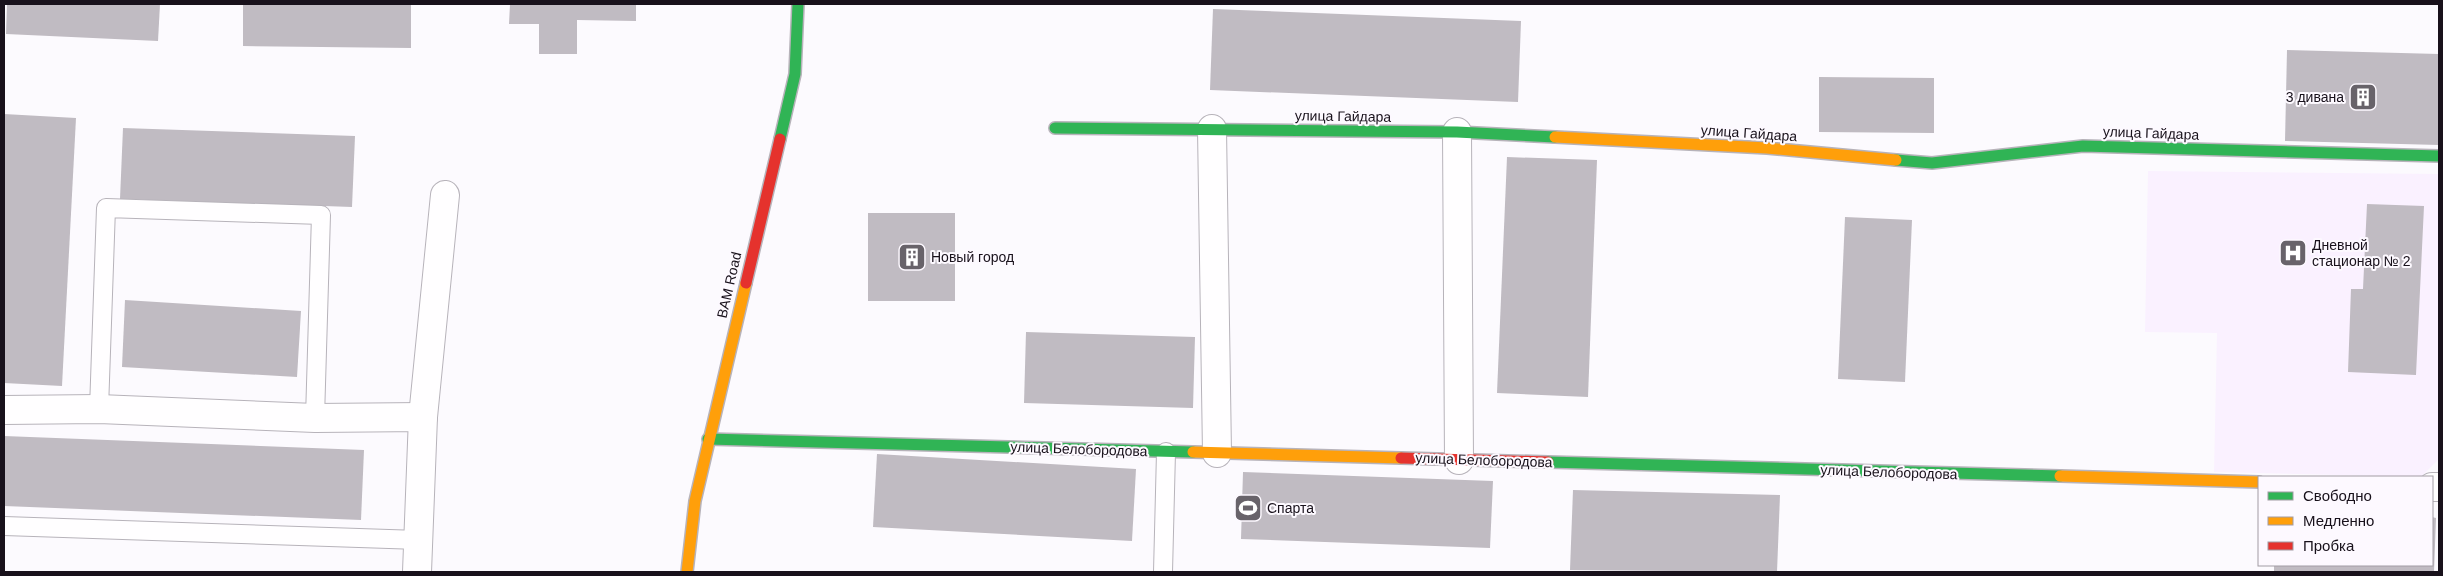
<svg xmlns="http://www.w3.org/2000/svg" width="2443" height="576" font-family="Helvetica,sans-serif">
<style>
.built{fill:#faf1ff}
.building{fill:#c0bbc2}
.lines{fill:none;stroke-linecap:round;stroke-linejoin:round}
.lane-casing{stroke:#b7b3ba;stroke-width:20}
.street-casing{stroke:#b7b3ba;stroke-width:30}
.fast-casing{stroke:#b7b3ba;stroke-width:14}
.slow-casing{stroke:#b7b3ba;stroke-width:14}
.jam-casing{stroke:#b7b3ba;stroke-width:14}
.lane{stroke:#fffeff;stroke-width:18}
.street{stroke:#fffeff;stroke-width:28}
.fast{stroke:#30b455;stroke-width:11}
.slow{stroke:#ff9f0a;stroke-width:11}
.jam{stroke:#e5322d;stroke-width:11}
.labels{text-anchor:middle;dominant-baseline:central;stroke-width:4;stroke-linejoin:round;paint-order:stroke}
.poi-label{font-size:14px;fill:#18111b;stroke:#fdf9ff;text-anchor:start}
.street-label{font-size:14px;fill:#18111b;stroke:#fdf9ff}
</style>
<rect width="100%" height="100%" fill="#fcfafe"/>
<!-- built -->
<path class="built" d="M2148,171L2439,174V459L2421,477L2214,472L2217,333L2145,332Z"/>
<!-- building -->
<g class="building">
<path d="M7,4H160L158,41L6,34Z"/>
<path d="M243,4H411V48L243,46Z"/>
<path d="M510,4H636V21L577,20V54H539V24H509Z"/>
<path d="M1213,9L1521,21L1518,102L1210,90Z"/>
<path d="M2287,50L2439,54V145L2285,141Z"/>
<path d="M1819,77L1934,78V133L1819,132Z"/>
<path d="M4,114L76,118L62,386L4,383Z"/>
<path d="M123,128L355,136L352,207L120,199Z"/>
<path d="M1507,157L1597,160L1588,397L1497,393Z"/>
<path d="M2367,204L2424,206L2416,375L2348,372L2351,289H2363Z"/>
<rect x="868" y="213" width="87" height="88"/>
<path d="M1845,217L1912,220L1905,382L1838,379Z"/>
<path d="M125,300L301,311L297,377L122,367Z"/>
<path d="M1026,332L1195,337L1193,408L1024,403Z"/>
<path d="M4,436L364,450L361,520L4,506Z"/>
<path d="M877,454L1136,469L1132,541L873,527Z"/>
<path d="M1243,472L1493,481L1490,548L1241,539Z"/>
<path d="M1573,490L1780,495L1777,572L1570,570Z"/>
<path d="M2432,517L2436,518L2434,572H2274V565H2432Z"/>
</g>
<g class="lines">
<!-- lane casing -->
<g class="lane-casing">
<g id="lane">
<path d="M99,409L106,208L321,215L315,418"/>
<path d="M4,526L419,540"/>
<path d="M1163,572L1166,452"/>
</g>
</g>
<!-- street casing -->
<g class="street-casing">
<g id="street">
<path d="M1212,129L1217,453"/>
<path d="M1457,132L1459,460"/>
<path d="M4,410L99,409L315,418L423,417L417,572"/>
<path d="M423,417L445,195"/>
<path d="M2432,487H2439"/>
</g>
</g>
<!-- fast casing -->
<g class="fast-casing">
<g id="fast">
<path d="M1055,128L1457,132L1555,137"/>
<path d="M780,139L795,74L798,4"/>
<path d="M1896,160L1932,163L2083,146L2439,156"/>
<path d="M708,439L1193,452"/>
<path d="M1548,462L2060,476"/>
</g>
</g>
<!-- slow casing -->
<g class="slow-casing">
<g id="slow">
<path d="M1555,137L1767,148L1896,160"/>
<path d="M1193,452L1401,458"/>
<path d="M2060,476L2259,482"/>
<path d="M687,572L695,501L746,283"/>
</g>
</g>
<!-- jam casing -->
<g class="jam-casing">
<g id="jam">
<path d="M746,283L780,139"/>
<path d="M1401,458L1548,462"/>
</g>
</g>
<!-- lane -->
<use href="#lane" class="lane"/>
<!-- street -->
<use href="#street" class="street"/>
<!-- fast -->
<use href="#fast" class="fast"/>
<!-- slow -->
<use href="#slow" class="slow"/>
<!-- jam -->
<use href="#jam" class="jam"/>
</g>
<!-- icons -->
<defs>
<g id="building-square" transform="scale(1.4375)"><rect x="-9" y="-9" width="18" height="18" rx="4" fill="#68636a" stroke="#fdf9ff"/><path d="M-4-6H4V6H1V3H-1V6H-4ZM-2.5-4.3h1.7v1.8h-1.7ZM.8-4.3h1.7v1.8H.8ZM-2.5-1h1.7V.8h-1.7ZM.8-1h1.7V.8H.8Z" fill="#fff"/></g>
<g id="hospital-square" transform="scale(1.4375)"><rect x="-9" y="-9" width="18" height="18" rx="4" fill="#68636a" stroke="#fdf9ff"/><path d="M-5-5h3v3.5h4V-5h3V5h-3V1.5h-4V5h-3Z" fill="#fff"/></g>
<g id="stadium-square" transform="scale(1.4375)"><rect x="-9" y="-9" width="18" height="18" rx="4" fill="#68636a" stroke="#fdf9ff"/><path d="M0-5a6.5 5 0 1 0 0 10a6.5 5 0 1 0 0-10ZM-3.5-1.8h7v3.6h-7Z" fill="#fff"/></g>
</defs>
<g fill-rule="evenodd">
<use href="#building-square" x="2363" y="97"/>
<use href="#hospital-square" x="2293" y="253"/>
<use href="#building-square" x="912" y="257"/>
<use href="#stadium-square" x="1248" y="508"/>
</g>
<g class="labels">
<!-- poi labels -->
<g class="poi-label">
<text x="2344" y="97" text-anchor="end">3 дивана</text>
<text x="2312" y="245">Дневной<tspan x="2312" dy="16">стационар № 2</tspan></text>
<text x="931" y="257">Новый город</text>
<text x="1267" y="508">Спарта</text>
</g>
<!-- street labels -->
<g class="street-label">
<text transform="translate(1343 116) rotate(1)">улица Гайдара</text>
<text transform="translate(1749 133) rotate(4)">улица Гайдара</text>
<text transform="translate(2151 133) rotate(2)">улица Гайдара</text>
<text transform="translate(729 285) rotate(-77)">BAM Road</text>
<text transform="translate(1079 449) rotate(2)">улица Белобородова</text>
<text transform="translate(1484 460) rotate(2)">улица Белобородова</text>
<text transform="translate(1889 472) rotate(2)">улица Белобородова</text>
</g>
</g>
<!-- border -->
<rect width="2443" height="576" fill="none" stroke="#18111b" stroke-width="10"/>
<!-- legend -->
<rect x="2258" y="476" width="175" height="90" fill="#fdf9ff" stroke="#a19ca4"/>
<rect x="2268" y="492" width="25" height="8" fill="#30b455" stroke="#a19ca4"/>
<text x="2303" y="501" font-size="15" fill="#18111b">Свободно</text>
<rect x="2268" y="517" width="25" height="8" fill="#ff9f0a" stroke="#a19ca4"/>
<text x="2303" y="526" font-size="15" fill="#18111b">Медленно</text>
<rect x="2268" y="542" width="25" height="8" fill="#e5322d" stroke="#a19ca4"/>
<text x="2303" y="551" font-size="15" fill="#18111b">Пробка</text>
</svg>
